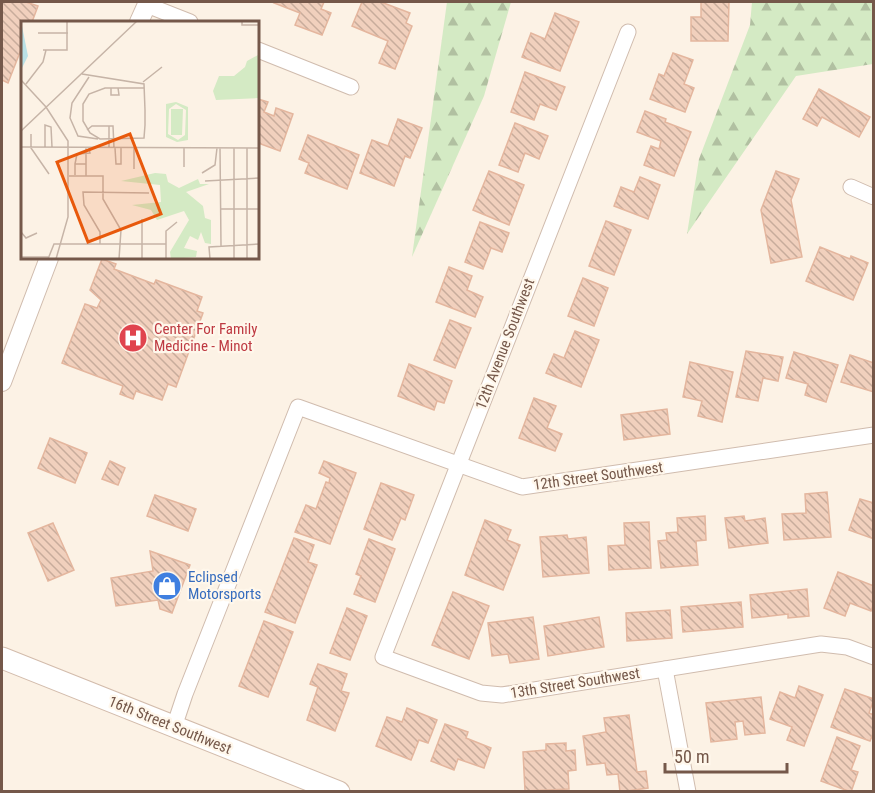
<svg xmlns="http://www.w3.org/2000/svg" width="875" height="793" font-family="'Roboto Condensed',sans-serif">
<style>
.forest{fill:url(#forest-firs)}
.building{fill:url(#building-back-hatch);stroke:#e4b69e;stroke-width:1.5}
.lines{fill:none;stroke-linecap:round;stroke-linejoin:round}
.minor-casing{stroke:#d0bcae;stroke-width:17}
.tertiary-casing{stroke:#d0bcae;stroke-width:20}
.secondary-casing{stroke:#d3bcac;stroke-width:23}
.minor{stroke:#fff;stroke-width:15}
.tertiary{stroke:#fff;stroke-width:18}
.secondary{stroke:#fff;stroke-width:21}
.labels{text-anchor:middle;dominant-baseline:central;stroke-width:4.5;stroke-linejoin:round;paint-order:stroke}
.health-label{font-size:15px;fill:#be3a42;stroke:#fff7eb;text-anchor:start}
.street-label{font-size:15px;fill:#75584a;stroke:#fff7eb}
.shop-label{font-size:15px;fill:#366cbe;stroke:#fff7eb;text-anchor:start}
.inset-road{fill:none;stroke:#c6b4a7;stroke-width:1.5}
.view{fill:#e8590c;fill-opacity:0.15;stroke:#e8590c;stroke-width:3}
.inset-edge{fill:none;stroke:#75584a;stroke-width:3}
</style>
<defs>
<pattern id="forest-firs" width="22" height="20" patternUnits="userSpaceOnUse" patternTransform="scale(1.5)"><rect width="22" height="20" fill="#d4eac4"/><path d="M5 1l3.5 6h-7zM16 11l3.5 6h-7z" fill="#b1c0a1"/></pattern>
<pattern id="building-back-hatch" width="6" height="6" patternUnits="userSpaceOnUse" patternTransform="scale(1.5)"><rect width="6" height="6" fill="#f1d0bd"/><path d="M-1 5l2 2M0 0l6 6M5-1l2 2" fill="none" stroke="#c8ac9c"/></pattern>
</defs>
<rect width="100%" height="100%" fill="#fcf2e5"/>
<!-- forest -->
<g class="forest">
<path d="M447,2H511L484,96L412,257Z"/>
<path d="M752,2H873V64L796,76L687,234L699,159L750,25Z"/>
</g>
<!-- building -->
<g class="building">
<path d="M2,2H26L38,6L32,22H22V47L8,83L2,80Z"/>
<path d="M275,2H324L321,9L331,13L322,35L295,25L300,13L274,3Z"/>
<path d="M362,2H381L410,13L406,23L412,26L395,69L379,63L388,41L352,26Z"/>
<path d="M701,2H729L728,41H691V17H701Z"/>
<path d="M555,13L579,22L560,71L522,57L531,33L545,39Z"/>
<path d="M673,53L693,60L684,84L694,88L685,112L650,99L659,74L664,76Z"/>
<path d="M525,72L565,87L556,110L540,104L534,120L511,112Z"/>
<path d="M819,89L870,117L859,137L822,117L817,126L803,119Z"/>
<path d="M258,99L268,102L264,112L274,116L276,108L293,114L280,151L258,143Z"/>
<path d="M645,111L666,119L665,122L691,132L674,176L644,165L651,146L659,149L661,141L637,132Z"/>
<path d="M398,119L422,128L410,158L405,156L394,186L360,173L372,140L388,146Z"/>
<path d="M515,123L548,136L539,159L525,153L518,172L499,165Z"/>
<path d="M308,135L359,155L347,189L305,173L309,163L299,159Z"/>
<path d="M489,171L524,185L509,225L473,210Z"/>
<path d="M776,171L799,179L791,200L802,257L771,263L761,210Z"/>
<path d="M640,177L660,185L648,219L614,206L621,187L634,192Z"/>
<path d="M606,221L631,230L614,275L589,266Z"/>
<path d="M480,222L509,233L502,252L491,248L483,269L465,262Z"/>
<path d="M820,247L850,259L851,256L868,263L853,300L806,281Z"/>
<path d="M102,259L116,264L114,269L154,284L156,280L202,297L197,311L203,313L176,387L168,384L162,400L136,391L133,399L120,394L123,386L62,363L85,304L97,308L101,300L90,290Z"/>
<path d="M449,267L472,276L467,290L483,297L475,317L436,302Z"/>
<path d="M583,278L608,288L594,326L568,316Z"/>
<path d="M450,320L471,328L455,368L434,360Z"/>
<path d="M575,331L599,340L581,387L546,373L554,354L564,358Z"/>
<path d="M746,351L783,357L778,381L763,378L758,401L736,397Z"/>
<path d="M794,352L838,365L826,402L805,395L808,384L786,378Z"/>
<path d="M850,355L874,363V392L841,382Z"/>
<path d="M690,362L733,372L722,422L698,416L702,401L683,397Z"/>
<path d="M409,364L452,381L444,403L437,401L434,410L398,396Z"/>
<path d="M534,398L556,406L547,428L562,434L555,451L519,438Z"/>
<path d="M667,409L670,434L624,440L621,415Z"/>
<path d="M50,438L87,453L75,483L38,468Z"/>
<path d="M110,461L125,468L118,485L102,479Z"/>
<path d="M324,461L356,473L330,544L295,532L306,505L316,509L326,482L329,483L330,478L319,473Z"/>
<path d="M381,483L414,495L405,520L401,518L392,540L364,529Z"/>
<path d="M827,492L831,537L784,540L782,514L806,513L805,494Z"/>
<path d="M155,495L196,509L188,531L147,516Z"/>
<path d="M860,499L874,503V539L849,530Z"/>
<path d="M705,516L706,540L696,541L698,565L661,568L658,541L667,540L666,533L678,532L677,518Z"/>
<path d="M744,516L745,521L765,518L768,543L729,548L725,518Z"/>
<path d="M485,520L511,530L507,540L520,545L503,590L465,575Z"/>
<path d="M649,522L651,568L609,570L608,546L625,545L624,523Z"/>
<path d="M53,523L74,570L48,581L28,533Z"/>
<path d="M567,535L568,539L586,537L589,573L543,577L540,537Z"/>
<path d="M294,538L314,545L308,562L317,565L295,623L265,612Z"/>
<path d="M369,539L395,549L375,602L354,594L361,576L356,574Z"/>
<path d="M150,551L190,565L172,613L160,609L158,600L116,606L111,578L153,571Z"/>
<path d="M838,572L874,586V603L871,611L850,603L845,616L824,608Z"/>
<path d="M807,589L809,616L788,618V614L752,618L750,595Z"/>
<path d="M453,592L489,606L469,659L432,645Z"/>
<path d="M741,602L743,627L683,632L681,607Z"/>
<path d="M347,608L367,616L350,660L330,653Z"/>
<path d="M670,610L672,638L627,641L626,613Z"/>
<path d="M533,617L539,659L510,663L508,654L492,656L488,623Z"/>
<path d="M599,617L604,647L548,656L544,626Z"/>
<path d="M264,621L293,632L268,697L239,686Z"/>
<path d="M318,664L347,674L341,691L349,693L335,731L307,720L318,687L310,684Z"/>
<path d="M799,686L823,695L804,746L787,740L792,727L770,719L780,692L795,698Z"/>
<path d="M845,689L874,699L869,713L874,715V731L870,741L831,727Z"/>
<path d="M761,697L765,733L745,735L743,721L735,722L737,739L711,742L706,703Z"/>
<path d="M407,708L437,720L428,743L419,740L411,760L376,746L387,717L402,722Z"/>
<path d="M629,715L637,772L646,771L648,788L620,792L618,774L607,775L605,763L587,765L583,736L606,732L604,718Z"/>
<path d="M445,724L468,732L466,738L491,748L484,768L458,759L454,770L431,761Z"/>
<path d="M837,737L860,746L851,770L858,772L851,792L821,781Z"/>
<path d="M566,743V751L575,750L576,770L568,771L569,789L525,791L523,752L546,750V744Z"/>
</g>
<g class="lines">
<!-- minor casing -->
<g class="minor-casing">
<g id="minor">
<path d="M147,5L190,22"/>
<path d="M628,32L383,657L481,693L502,695L821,644L847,647L874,657"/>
<path d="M258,50L351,87"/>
<path d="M851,187L874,197"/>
<path d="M665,669L688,792"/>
<path d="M174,727L185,694L298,407L522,487L874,435"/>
</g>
</g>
<!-- tertiary casing -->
<g class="tertiary-casing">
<g id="tertiary">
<path d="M139,22L148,2"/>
<path d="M2,382L49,258"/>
</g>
</g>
<!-- secondary casing -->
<g class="secondary-casing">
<path id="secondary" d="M2,658L339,792"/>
</g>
<!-- minor -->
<use href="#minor" class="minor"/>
<!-- tertiary -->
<use href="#tertiary" class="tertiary"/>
<!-- secondary -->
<use href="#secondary" class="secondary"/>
</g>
<!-- icons -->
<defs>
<g id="hospital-disc" transform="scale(1.5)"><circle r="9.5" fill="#e0444e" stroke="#fff7eb"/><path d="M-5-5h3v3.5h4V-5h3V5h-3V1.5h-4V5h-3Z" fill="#fff"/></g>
<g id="shop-disc" transform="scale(1.5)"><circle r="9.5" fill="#3f7fe0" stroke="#fff7eb"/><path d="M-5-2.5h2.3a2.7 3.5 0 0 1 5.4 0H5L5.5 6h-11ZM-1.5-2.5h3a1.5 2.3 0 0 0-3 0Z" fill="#fff"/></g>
</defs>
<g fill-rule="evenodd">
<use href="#hospital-disc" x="133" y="338"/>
<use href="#shop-disc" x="167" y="586"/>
</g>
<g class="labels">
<!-- health labels -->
<g class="health-label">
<text x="154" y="329">Center For Family<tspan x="154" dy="17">Medicine - Minot</tspan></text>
</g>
<!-- street labels -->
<g class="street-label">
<text transform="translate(505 344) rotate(-69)">12th Avenue Southwest</text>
<text transform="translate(598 476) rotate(-8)">12th Street Southwest</text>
<text transform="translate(575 683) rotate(-9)">13th Street Southwest</text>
<text transform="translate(170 725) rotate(22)">16th Street Southwest</text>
</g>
<!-- shop labels -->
<g class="shop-label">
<text x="188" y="577">Eclipsed<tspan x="188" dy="17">Motorsports</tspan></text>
</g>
</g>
<!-- overview -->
<g transform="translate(21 21)">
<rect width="238" height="238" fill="#fcf2e5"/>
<path d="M237,34L238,77L195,79L192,70L198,55H213L224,46L226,40ZM155,81L167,86V119L156,121L145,116V83ZM155,83L165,89L164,114L157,119L147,113L148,88ZM150,88H162L161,114H150Z" fill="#d4eac4" fill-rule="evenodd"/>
<path d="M134,152L145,153L147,161L158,167L177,158L179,163H188L165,171L182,185L184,197L190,199V223L184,222L180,211L177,219L169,215L163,227L176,230L175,236L150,238L149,231L168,199L163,190L136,199L130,189L111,184L140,181L139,164L100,160Z" fill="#d4eac4"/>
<path d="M0,0L7,35L0,49Z" fill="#bae1e6"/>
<path class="inset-road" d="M221,0V4H239M17,12H47M22,29H46V0M61,53L123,63L124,89V104L123,117L79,118L69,112L62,100V83L68,73L84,67H123M68,56L51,82L49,97L57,115L77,118M0,59L25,86L47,120V196L35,238M122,61L141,46M5,63L22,41L25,29M90,67V74H98L97,67M66,109L71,105H92L93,127M0,110L116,0M10,113V127L28,153M0,126L239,127M24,127V104L30,106L31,126M65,127V155M88,127V105M94,127L95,143H100V127M199,127L200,225M213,127V238M54,143L56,133L69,132L68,127M163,146V127M113,148V127M181,152L194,144L196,127M54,154V143H65M48,155H82V178L100,209L98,238M184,160L239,157M200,188H239M0,211L5,217L16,212M79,223V211L63,184L62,171L128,172M0,236H28M27,238L33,223H145M121,238V198M145,238V210L156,201M189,238L188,226L239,223M226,238V127"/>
<path class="view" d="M109,113L140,193L67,221L36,141Z"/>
<rect width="238" height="238" class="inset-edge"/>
</g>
<!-- border -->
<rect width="875" height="793" fill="none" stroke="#75584a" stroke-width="6"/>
<!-- scale -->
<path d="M665 763v9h122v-9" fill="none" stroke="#75584a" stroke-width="3"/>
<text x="674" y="763" font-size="18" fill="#75584a" stroke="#fff7eb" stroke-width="4.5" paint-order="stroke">50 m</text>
</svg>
